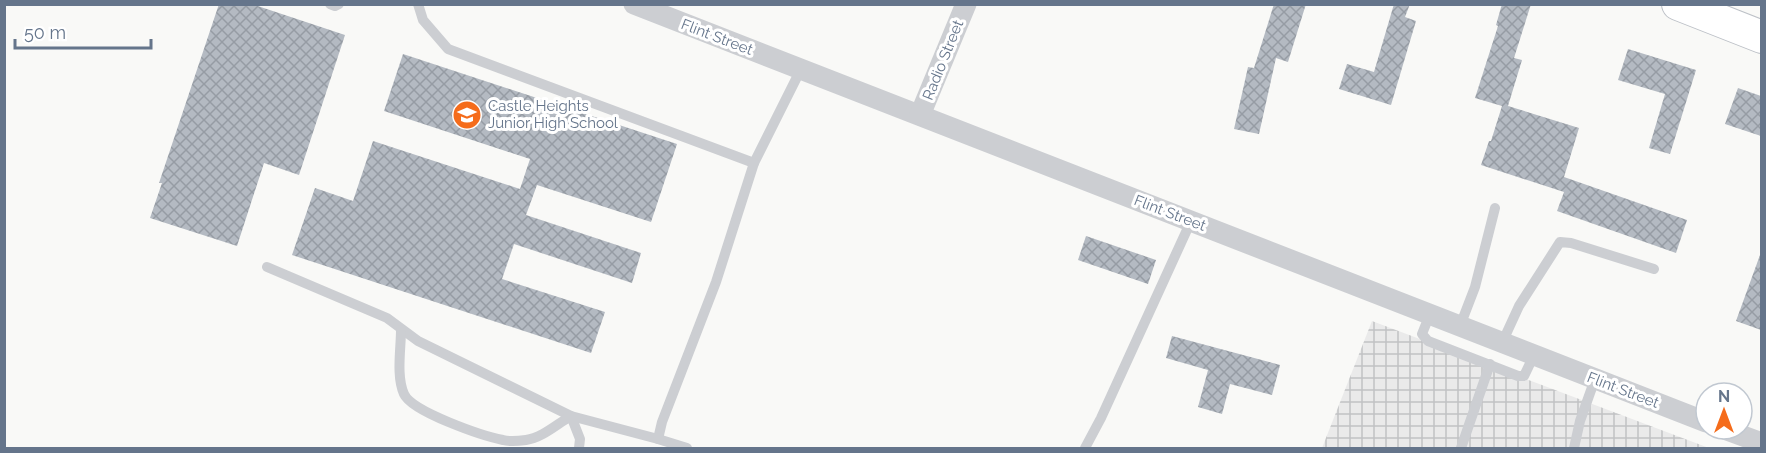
<svg xmlns="http://www.w3.org/2000/svg" width="1766" height="453" font-family="Raleway,sans-serif">
<style>
.industrial{fill:url(#industrial-grid)}
.building{fill:url(#building-cross-hatch)}
.lines{fill:none;stroke-linecap:round;stroke-linejoin:round}
.secondary-casing{stroke:#bdc1c7;stroke-width:34}
.lane{stroke:#ccced2;stroke-width:10}
.street{stroke:#ccced2;stroke-width:21}
.secondary{stroke:#fff;stroke-width:32}
.labels{text-anchor:middle;dominant-baseline:central;stroke-width:6;stroke-linejoin:round;paint-order:stroke}
.street-label{font-size:15px;fill:#65758b;stroke:#fff}
.poi-label{font-size:15px;fill:#65758b;stroke:#fff;text-anchor:start}
</style>
<defs>
<pattern id="industrial-grid" width="8" height="8" patternUnits="userSpaceOnUse" patternTransform="scale(1.5)"><rect width="8" height="8" fill="#eaeaea"/><path d="M0 4h8M4 0v8" fill="none" stroke="#c1c2c4"/></pattern>
<pattern id="building-cross-hatch" width="8" height="8" patternUnits="userSpaceOnUse" patternTransform="scale(1.5)"><rect width="8" height="8" fill="#b4bac2"/><path d="M0 0l8 8M0 8l8-8" fill="none" stroke="#969ca4"/></pattern>
</defs>
<rect width="100%" height="100%" fill="#f9f9f7"/>
<!-- industrial -->
<path class="industrial" d="M1372,321L1709,448H1322Z"/>
<!-- building -->
<g class="building">
<path d="M219,4H252L345,35L299,175L264,163L237,246L150,218L162,183H159Z"/>
<path d="M1274,4H1306L1288,62L1276,58L1259,134L1234,129L1248,67L1254,68Z"/>
<path d="M1394,4H1410L1405,17L1416,21L1391,105L1339,89L1347,64L1374,72Z"/>
<path d="M1502,4H1531L1514,58L1522,60L1508,106L1579,128L1564,177L1687,220L1676,253L1557,211L1564,192L1481,165L1489,141H1491L1502,106L1475,98L1498,26L1496,25Z"/>
<path d="M1628,49L1696,70L1670,154L1649,148L1665,94L1618,80Z"/>
<path d="M403,54L677,144L651,222L537,185L526,215L641,253L632,283L514,244L502,279L605,312L591,353L292,255L315,188L353,201L373,141L520,189L530,159L384,111Z"/>
<path d="M1738,88L1761,96V136L1725,124Z"/>
<path d="M1086,236L1156,260L1148,284L1078,260Z"/>
<path d="M1760,255H1761V330L1736,321Z"/>
<path d="M1172,336L1280,365L1272,395L1230,384L1222,414L1198,407L1208,370L1166,358Z"/>
</g>
<g class="lines">
<!-- secondary casing -->
<g class="secondary-casing">
<path id="secondary" d="M1678,4L1762,37"/>
</g>
<!-- lane -->
<g class="lane">
<path d="M330,4L335,6L339,4"/>
<path d="M418,4L423,20L448,49L754,163L801,69"/>
<path d="M267,267L387,318L418,341L571,416L658,439"/>
<path d="M1430,314L1422,334L1428,341L1518,376H1524L1534,355"/>
<path d="M1460,326L1475,287L1495,208"/>
<path d="M401,330C401,349 396,376 404,394C412,412 483,436 503,440C510,442 519,441 526,440C542,438 557,424 571,416L580,439L579,448"/>
<path d="M1502,343L1519,306L1560,242L1571,243L1654,269"/>
<path d="M687,448L658,439L662,422L716,282L754,163"/>
<path d="M1085,448L1101,418L1191,221"/>
<path d="M1461,448L1490,364"/>
<path d="M1574,448L1580,421L1595,379"/>
</g>
<!-- street -->
<g class="street">
<path d="M634,4L1706,422"/>
<path d="M920,115L966,4"/>
<path d="M1724,429L1762,443"/>
</g>
<!-- secondary -->
<use href="#secondary" class="secondary"/>
</g>
<!-- icons -->
<defs>
<g id="school-disc" transform="scale(1.5)"><circle r="9.5" fill="#f56c1b" stroke="#fff"/><path d="M0-5L7-2L0 1L-7-2ZM-4 1L0 2.5L4 1V4Q0 6-4 4Z" fill="#fff"/></g>
</defs>
<g fill-rule="evenodd">
<use href="#school-disc" x="467" y="115"/>
</g>
<g class="labels">
<!-- street labels -->
<g class="street-label">
<text transform="translate(717 37) rotate(21)">Flint Street</text>
<text transform="translate(943 60) rotate(-68)">Radio Street</text>
<text transform="translate(1170 213) rotate(21)">Flint Street</text>
<text transform="translate(1623 390) rotate(21)">Flint Street</text>
</g>
<!-- poi labels -->
<g class="poi-label">
<text x="488" y="106">Castle Heights<tspan x="488" dy="17">Junior High School</tspan></text>
</g>
</g>
<!-- border -->
<rect width="1766" height="453" fill="none" stroke="#65758b" stroke-width="12"/>
<!-- north arrow -->
<g transform="translate(1724 411)"><circle r="28" fill="#ffffff" stroke="#c1c8d1" stroke-width="1.5"/>
<path d="M0-4.5L10 22L0 15L-10 22Z" fill="#f56c1b"/>
<text y="-9" font-size="16" font-weight="bold" text-anchor="middle" fill="#65758b">N</text>
</g>
<!-- scale -->
<path d="M15 39v9h136v-9" fill="none" stroke="#65758b" stroke-width="3"/>
<text x="24" y="39" font-size="18" fill="#65758b" stroke="#ffffff" stroke-width="4.5" paint-order="stroke">50 m</text>
</svg>
